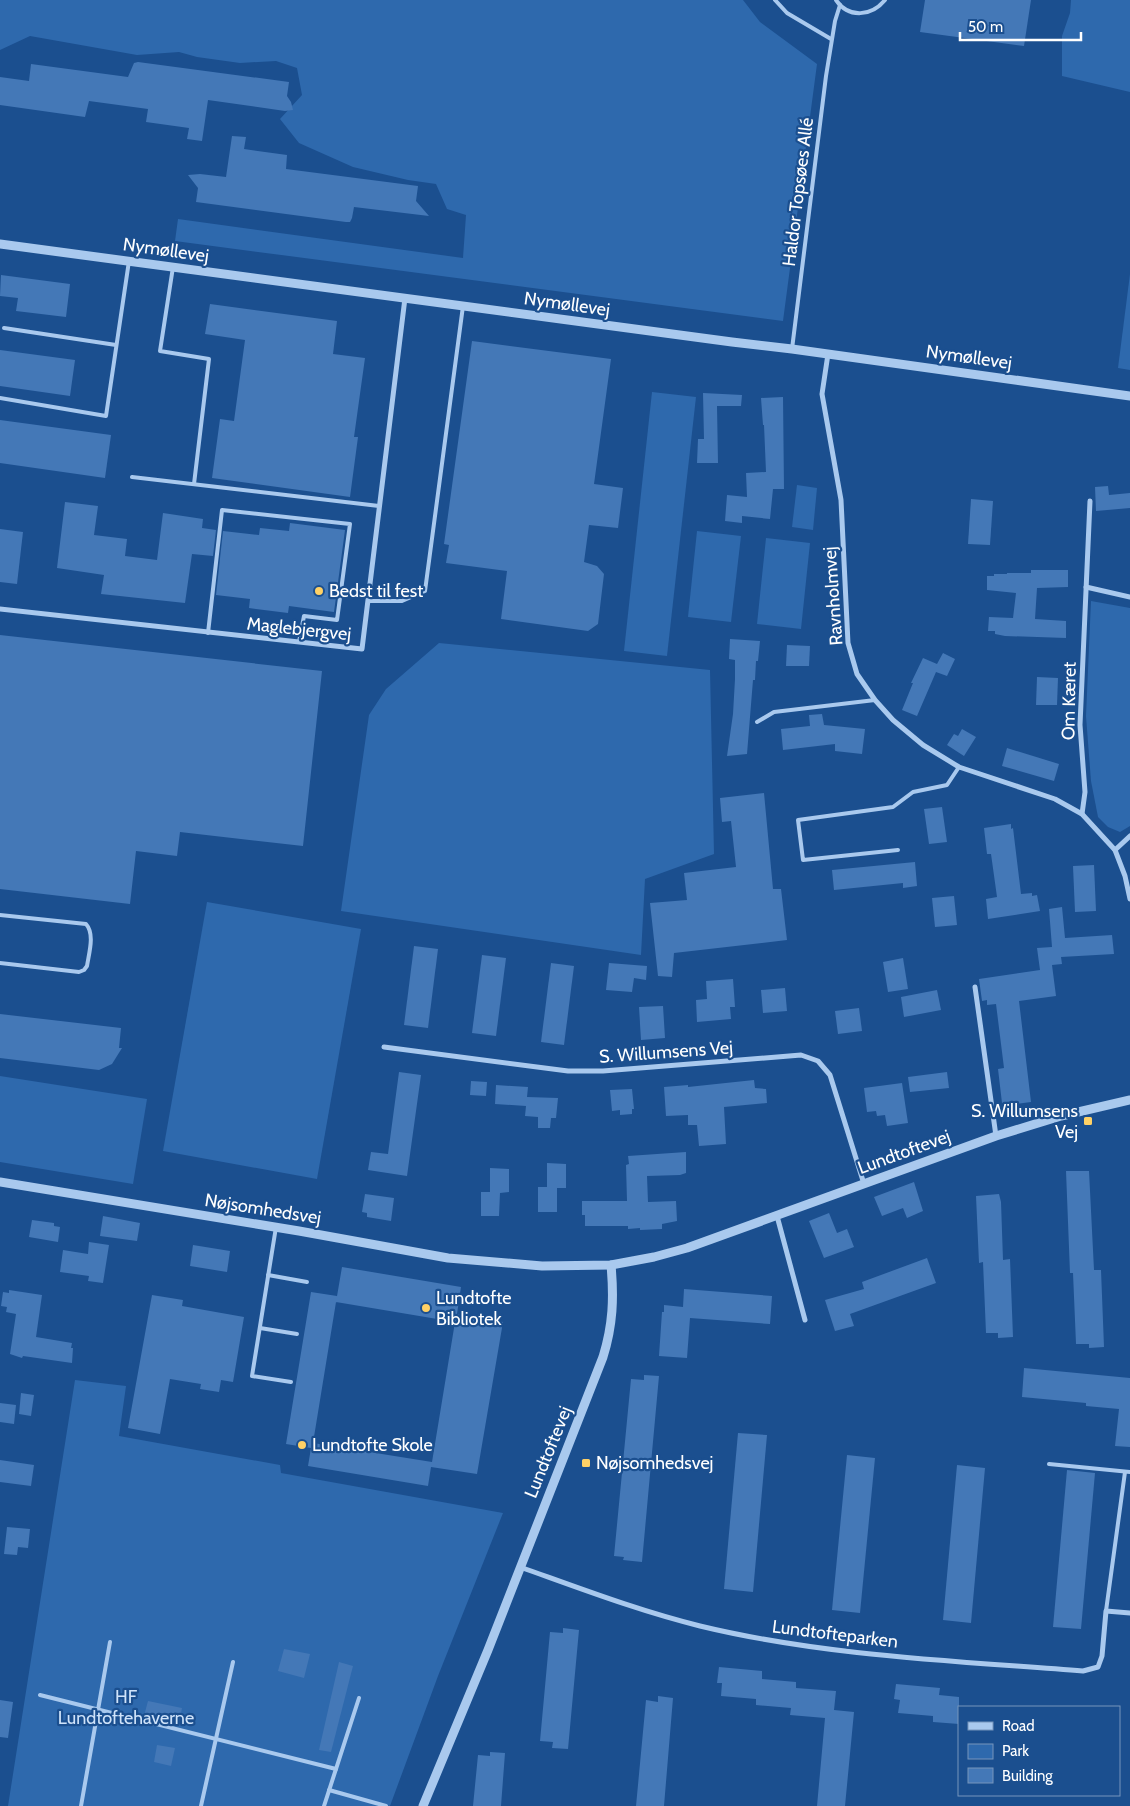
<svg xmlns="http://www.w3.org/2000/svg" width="1130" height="1806" font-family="Cabin,sans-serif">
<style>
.green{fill:#2e69ad}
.building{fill:#4478b7}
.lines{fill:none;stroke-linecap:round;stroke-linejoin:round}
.service{stroke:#a9c9ee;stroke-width:4}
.minor{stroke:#a9c9ee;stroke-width:5}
.tertiary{stroke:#a9c9ee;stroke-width:9}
.poi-dot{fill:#ffd166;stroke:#1b4f8f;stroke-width:2}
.labels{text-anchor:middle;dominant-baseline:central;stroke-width:4.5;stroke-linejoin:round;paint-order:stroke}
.street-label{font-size:18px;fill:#fff;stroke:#1b4f8f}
.poi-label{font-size:18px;fill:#fff;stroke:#1b4f8f;text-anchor:start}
.park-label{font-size:18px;fill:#cfe3fa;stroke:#1b4f8f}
</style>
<rect width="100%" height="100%" fill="#1b4f8f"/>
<!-- green -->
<g class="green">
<path d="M0,0H743L760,22L817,64L783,321L175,241L178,219L463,258L466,215L447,209L436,184L408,180L353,167L299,143L280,119L302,95L297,68L276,61L240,63L197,57L179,52L137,55L30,36L0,50Z"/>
<path d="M1071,0H1130V92L1062,76V36L1070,13Z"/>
<path d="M1130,274V370L1118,368Z"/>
<path d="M652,392L696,397L667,656L624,651Z"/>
<path d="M797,485L817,488L813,530L792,527Z"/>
<path d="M697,531L741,536L731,622L688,617Z"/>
<path d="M766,538L810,543L801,629L757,624Z"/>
<path d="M1091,601L1130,608V826L1120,832L1108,827L1098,817L1091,781L1086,716Z"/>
<path d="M439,643L710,670L714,854L645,879L641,955L341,911L369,715L386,689Z"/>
<path d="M207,902L361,929L317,1179L163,1151Z"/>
<path d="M0,1076L147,1099L133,1184L0,1162Z"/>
<path d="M75,1380L126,1386L119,1436L280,1465L281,1473L503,1513L438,1676L390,1806H8Z"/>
</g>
<!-- building -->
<g class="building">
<path d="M925,0H1031L1024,46L920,32Z"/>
<path d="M138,62L289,82L287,96L291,102L293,110L285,111L208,100L202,141L187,139L189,128L146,122L148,109L89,101L85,117L0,105V77L29,81L31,64L128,77L134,63Z"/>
<path d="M232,136L246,137L244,149L287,155L286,169L418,186L416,201L429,216L354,207L352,218L350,222H346L196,202L198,188L188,175L200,174L226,177Z"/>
<path d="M1,275L70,284L66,317L16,311L18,298L0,296Z"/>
<path d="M210,304L337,321L333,354L365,358L354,437H358L350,497L212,478L220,419L234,421L245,340L205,334Z"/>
<path d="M472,341L611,359L594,484L623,488L618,528L589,525L584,562L597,566L604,574L598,624L588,631L501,619L507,571L446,563L449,545L444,544Z"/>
<path d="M0,350L75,360L70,396L0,386Z"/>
<path d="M703,393L742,395L741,406H717L718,463H697L698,439H704Z"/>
<path d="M783,397L784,489H773L770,519L742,516V523L725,521L727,495L747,497L746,473L766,472L764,425H763L761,398Z"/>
<path d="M0,420L111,435L105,478L0,463Z"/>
<path d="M1108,486L1109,495L1130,493V508L1096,511L1095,487Z"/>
<path d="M971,499L993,501L990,545L968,544Z"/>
<path d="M65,502L98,506L94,535L127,539L125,556L157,560L163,513L203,519L202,528L216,530L213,556L192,554L185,603L101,594L104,575L57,568Z"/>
<path d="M290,523L345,530L334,612L289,606L288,613L249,608L250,599L216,595L223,531L259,535L260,528L289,531Z"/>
<path d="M0,529L23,532L17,584L0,582Z"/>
<path d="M1031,570H1068V587L1037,588L1035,619L1066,621V638L1005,636L995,634V631H988L989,617L1013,618L1016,593L987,590V576H994V574H1007V573H1031Z"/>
<path d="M0,635L322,671L303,846L180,832L177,856L136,851L130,904L0,889Z"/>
<path d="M730,639L760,641L758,661H756L755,680H753L747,754L727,756L733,714L735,679V660L729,659Z"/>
<path d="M787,645L810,646L809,666H786Z"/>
<path d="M943,653L955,659L947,676L936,672L917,716L902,710L913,683H911L923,658L937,664Z"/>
<path d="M1037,677L1058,678L1057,705H1036Z"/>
<path d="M822,714L824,725L865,729L862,754L835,751V744L783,750L781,729L810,726L809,715Z"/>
<path d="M962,729L976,737L964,756L947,745L954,734L958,736Z"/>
<path d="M1007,748L1059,764L1054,781L1002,766Z"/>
<path d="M764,793L773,889H781L787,940L674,953L672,977L658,976L650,903L687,900L684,873L736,867L731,821L722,822L720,798Z"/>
<path d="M942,807L947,842L929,844L924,809Z"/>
<path d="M1011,824V829L1013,828L1021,894L1032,893V896L1037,895L1040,911L988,919L986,899L997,897L991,854H987L984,828Z"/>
<path d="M915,862L917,886L903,888V883L834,890L832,870Z"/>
<path d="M1094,865L1096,911L1075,912L1073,866Z"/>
<path d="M954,896L957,925L935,927L932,898Z"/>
<path d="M1062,907L1065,938L1112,935L1114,954L1061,957L1062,964L1052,965L1056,996L1019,1001L1031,1102L1008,1105V1102L1002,1103L998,1069L1004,1068L996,1004L987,1005V1000L982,1001L979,979L1040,970L1037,948L1052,947L1049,909Z"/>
<path d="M414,946L438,949L428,1028L404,1025Z"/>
<path d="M482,955L506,958L496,1036L472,1033Z"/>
<path d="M903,958L908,989L888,992L883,962Z"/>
<path d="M551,963L574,966L564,1045L541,1042Z"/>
<path d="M609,963L647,966L646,980L634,978L632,992L606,990Z"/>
<path d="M733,979L735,1007H730L731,1019L697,1022L696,1000L707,999L706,981Z"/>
<path d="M785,988L787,1011L763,1013L761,990Z"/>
<path d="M937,990L941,1010L904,1017L901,997Z"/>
<path d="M663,1006L665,1038L641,1040L639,1007Z"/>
<path d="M859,1008L862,1031L838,1034L835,1011Z"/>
<path d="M0,1014L121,1028L119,1048H122L112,1064L99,1070L0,1058Z"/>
<path d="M399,1072L421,1075L407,1176L368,1170L371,1152L388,1154Z"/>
<path d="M947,1072L949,1088L910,1092L908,1077Z"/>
<path d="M754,1080L755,1088L766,1089L767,1103L724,1107L726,1144L699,1146L697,1125H688V1115L666,1116L664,1087L688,1085V1087Z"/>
<path d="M471,1081L487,1082L486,1096L470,1095Z"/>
<path d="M902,1083L908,1123L887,1126L885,1115L877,1116L876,1111L867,1112L864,1088Z"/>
<path d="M496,1085L528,1087L527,1097L558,1098L556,1118H551L550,1128H538V1117L525,1116L526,1106L495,1104Z"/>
<path d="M632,1089L634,1109H632V1114L620,1115V1110L612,1111L610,1090Z"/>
<path d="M686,1152V1173L680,1175L647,1176L648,1202L676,1201L677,1221L662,1224V1229L640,1230V1228L628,1229V1226H585V1215H582V1201H627L626,1165L629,1164L628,1156Z"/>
<path d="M547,1163L566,1164V1188H557V1212H538V1187H547Z"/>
<path d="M490,1168L509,1169V1192L500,1193L499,1216H481V1192H490Z"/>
<path d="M1066,1171H1089L1094,1270H1101L1104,1347L1089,1348V1344H1076L1073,1273H1070Z"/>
<path d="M914,1182L923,1211L907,1218L903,1208L882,1216L874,1197Z"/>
<path d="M365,1194L394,1198L391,1221L367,1217V1213L362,1212Z"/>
<path d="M999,1194L1001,1202L1003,1260L1010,1259L1013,1337L998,1338V1333H986L983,1262L979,1263L976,1196Z"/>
<path d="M829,1213L837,1233L847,1229L854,1247L824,1258L809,1221Z"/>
<path d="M103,1216L140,1223L137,1241L100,1236Z"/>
<path d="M32,1220L54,1223V1226L60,1227L58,1242L29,1237Z"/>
<path d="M89,1242L109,1245L103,1283L88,1281L89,1276L60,1272L63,1250L88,1254Z"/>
<path d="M193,1245L230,1251L227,1272L190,1266Z"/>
<path d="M927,1258L936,1283L850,1314L854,1326L835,1331L825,1300L864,1289L862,1282Z"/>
<path d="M342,1267L461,1287L457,1314L503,1322L477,1474L431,1467L428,1486L308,1466L311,1448L286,1444L311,1292L337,1296L313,1443L432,1462L455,1322L336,1302Z"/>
<path d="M684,1289L772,1296L770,1324L690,1318L687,1358L659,1356L662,1312H664V1305L683,1307Z"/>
<path d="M9,1290L42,1295L36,1337L72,1343L71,1348H73L72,1363L23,1356L22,1358L10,1354L16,1314L6,1312L7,1307L1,1306L3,1292L9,1293Z"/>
<path d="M152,1295L183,1300L182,1306L244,1317L233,1382L221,1380L219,1392L200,1389L201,1384L170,1379L160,1434L128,1428Z"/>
<path d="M1024,1368L1130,1378V1447L1115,1446L1119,1409L1086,1406V1403L1022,1397Z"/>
<path d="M644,1375L659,1376L642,1562L623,1560L624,1557L614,1556L631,1379L644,1380Z"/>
<path d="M21,1393L34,1395L31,1416L19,1414Z"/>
<path d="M0,1403L16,1405L14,1424L0,1422Z"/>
<path d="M738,1433L767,1435L753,1592L724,1589Z"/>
<path d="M847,1455L875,1458L860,1613L832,1610Z"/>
<path d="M0,1460L34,1465L31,1486L0,1482Z"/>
<path d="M957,1465L985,1468L971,1623L943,1620Z"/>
<path d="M1067,1470L1095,1473L1081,1629L1053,1627Z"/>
<path d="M7,1527L30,1529L28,1548L18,1547L17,1555L4,1554Z"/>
<path d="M563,1628L579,1630L568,1749L552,1748L553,1742L540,1741L550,1632L563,1633Z"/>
<path d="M284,1649L310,1654L304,1678L278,1671Z"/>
<path d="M339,1662L353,1666L331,1752L319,1750Z"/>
<path d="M719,1667L762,1671V1679L796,1682V1688L836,1691L834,1710L854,1712L845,1806H817L825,1718L790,1715L791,1708L756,1705V1699L721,1696L722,1683H717Z"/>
<path d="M896,1684L940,1688L939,1695L959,1697V1724L933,1722V1716L898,1713L900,1700L894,1699Z"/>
<path d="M658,1696L673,1698L664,1806H636L646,1700L658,1702Z"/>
<path d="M0,1700L13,1702L8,1738L0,1737Z"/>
<path d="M148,1701L182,1708L179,1724L144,1716Z"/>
<path d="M157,1745L175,1748L171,1766L154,1762Z"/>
<path d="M490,1752L505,1753L501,1806H473L478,1755L490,1756Z"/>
</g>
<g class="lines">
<!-- service -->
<g class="service">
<path d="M775,0L787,13L831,39"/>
<path d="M836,0C849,19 872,16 885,0"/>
<path d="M173,267L160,351L209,359L194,484"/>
<path d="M4,328L116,345"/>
<path d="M792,349L826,76L835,21L840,5"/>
<path d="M0,398L106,416L129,261"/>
<path d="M132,477L379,506"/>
<path d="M368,601H402L425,591L463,306"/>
<path d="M208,633L222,510L350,524L337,620L304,616L299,642"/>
<path d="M757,722L774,712L875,700"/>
<path d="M898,850L803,860L798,820L893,807L913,792L947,785L959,767"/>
<path d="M0,915L86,924C95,934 89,953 87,966L84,970L79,972L0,963"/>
<path d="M276,1227L252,1376L291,1382"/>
<path d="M268,1275L307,1282"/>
<path d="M260,1328L297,1334"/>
<path d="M1049,1464L1130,1472"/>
<path d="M1106,1611L1125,1472"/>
<path d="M40,1695L336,1769"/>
<path d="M329,1790L386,1806"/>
<path d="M81,1806L110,1642"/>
<path d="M201,1806L233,1662"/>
<path d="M324,1806L359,1698"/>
</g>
<!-- minor -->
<g class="minor">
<path d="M828,354L822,394L841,500L848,643L857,674L875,700L893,720L923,745L959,767L1055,799L1082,814L1115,850L1125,876L1130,899"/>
<path d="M1086,587L1130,597"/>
<path d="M0,609L362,649L405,298"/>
<path d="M1082,814L1085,792L1080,725L1090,501"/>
<path d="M1115,850L1130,836"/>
<path d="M975,987L996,1136"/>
<path d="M384,1047L568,1071H603L801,1055L818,1061L830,1075L864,1184"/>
<path d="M777,1216L805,1320"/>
<path d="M520,1567C579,1588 639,1611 700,1626C824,1656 956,1661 1083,1671L1098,1667L1102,1656L1106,1611L1130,1613"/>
</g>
<!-- tertiary -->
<g class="tertiary">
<path d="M0,244L732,342L792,349L1130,396"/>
<path d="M0,1182L299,1231L448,1258L542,1266L611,1265L654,1257L687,1248L996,1136L1061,1116L1130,1100"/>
<path d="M423,1806L488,1650L603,1357C613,1325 614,1298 611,1265"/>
</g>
</g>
<!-- markers -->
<g class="poi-dot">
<circle cx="319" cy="591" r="5"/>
<rect x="1083" y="1116" width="10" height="10" rx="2.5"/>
<circle cx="426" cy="1308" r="5"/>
<circle cx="302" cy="1445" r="5"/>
<rect x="581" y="1458" width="10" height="10" rx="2.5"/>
</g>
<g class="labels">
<!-- street labels -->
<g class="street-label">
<text transform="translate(798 192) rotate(-83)">Haldor Topsøes Allé</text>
<text transform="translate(166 250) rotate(8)">Nymøllevej</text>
<text transform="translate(567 304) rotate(8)">Nymøllevej</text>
<text transform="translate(969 357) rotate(8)">Nymøllevej</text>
<text transform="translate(833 596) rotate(-94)">Ravnholmvej</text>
<text transform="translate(299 629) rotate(6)">Maglebjergvej</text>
<text transform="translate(1069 701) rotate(-89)">Om Kæret</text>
<text transform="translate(666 1052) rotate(-4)">S. Willumsens Vej</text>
<text transform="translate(904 1152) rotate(-20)">Lundtoftevej</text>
<text transform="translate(263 1209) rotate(9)">Nøjsomhedsvej</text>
<text transform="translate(548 1452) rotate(-68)">Lundtoftevej</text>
<text transform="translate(835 1634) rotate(7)">Lundtofteparken</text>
</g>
<!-- poi labels -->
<g class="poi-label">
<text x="329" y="591">Bedst til fest</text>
<text x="1078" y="1111" text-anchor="end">S. Willumsens<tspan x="1078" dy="21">Vej</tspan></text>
<text x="436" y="1298">Lundtofte<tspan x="436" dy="21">Bibliotek</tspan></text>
<text x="312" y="1445">Lundtofte Skole</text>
<text x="596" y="1463">Nøjsomhedsvej</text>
</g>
<!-- park labels -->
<g class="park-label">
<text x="126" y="1697">HF<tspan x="126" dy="21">Lundtoftehaverne</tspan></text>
</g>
</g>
<!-- legend -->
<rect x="958" y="1706" width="162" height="90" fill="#1b4f8f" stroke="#7695bc"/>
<rect x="968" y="1722" width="25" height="8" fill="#a9c9ee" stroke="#7695bc"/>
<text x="1002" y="1731" font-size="15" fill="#ffffff">Road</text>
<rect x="968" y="1744" width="25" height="15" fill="#2e69ad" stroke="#7695bc"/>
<text x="1002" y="1756" font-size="15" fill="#ffffff">Park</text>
<rect x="968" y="1768" width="25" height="15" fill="#4478b7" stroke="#7695bc"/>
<text x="1002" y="1781" font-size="15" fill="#ffffff">Building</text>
<!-- scale -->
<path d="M960 32v8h121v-8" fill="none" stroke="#ffffff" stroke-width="2.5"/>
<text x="968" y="32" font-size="15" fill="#ffffff" stroke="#1b4f8f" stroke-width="4" paint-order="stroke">50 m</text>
</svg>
